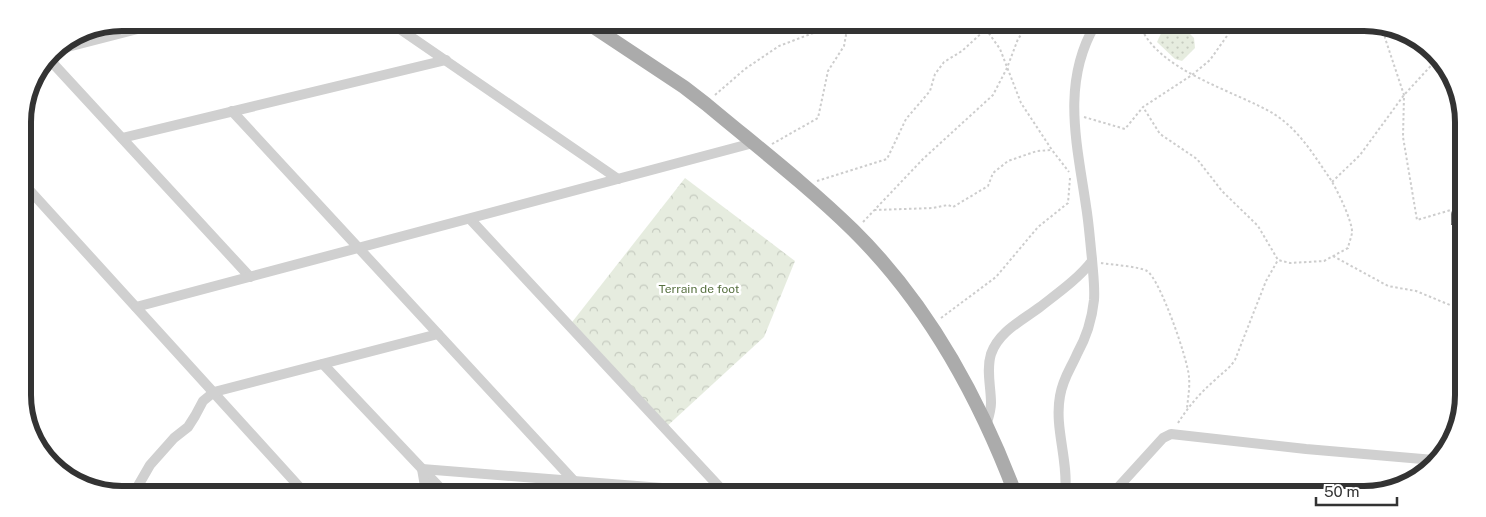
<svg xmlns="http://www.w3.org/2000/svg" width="1486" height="517" font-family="'Public Sans',sans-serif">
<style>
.grass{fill:url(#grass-dots)}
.forest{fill:url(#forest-crowns)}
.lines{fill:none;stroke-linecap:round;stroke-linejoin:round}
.path{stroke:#cdcdcd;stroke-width:2;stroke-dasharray:2.5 2.5;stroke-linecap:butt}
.minor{stroke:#d0d0d0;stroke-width:10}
.major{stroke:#ababab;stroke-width:14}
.wall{fill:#8c8c8c}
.shaded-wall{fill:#5f5f5f}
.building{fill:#1a1a1a;stroke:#5f5f5f}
.labels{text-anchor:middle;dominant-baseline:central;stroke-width:5;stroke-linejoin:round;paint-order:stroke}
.park-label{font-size:12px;fill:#56703f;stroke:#fff}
.rim{fill:none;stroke:#333;stroke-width:6}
</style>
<defs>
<pattern id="grass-dots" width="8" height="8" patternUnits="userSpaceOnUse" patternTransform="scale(1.25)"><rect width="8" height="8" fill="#e6ecdf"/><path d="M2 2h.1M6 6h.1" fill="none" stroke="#c6cbc0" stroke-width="1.8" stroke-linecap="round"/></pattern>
<pattern id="forest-crowns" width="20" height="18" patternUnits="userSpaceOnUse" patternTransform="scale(1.25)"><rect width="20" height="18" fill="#e6ecdf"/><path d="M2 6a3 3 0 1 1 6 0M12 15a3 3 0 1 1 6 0" fill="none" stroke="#c6cbc0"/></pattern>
</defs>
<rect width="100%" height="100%" fill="#fff"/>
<!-- grass -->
<path class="grass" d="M1165,25H1181L1194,38L1195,48L1182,61L1175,59L1157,42Z"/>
<!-- forest -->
<path class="forest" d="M685,178L795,261L764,337L665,428L569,326Z"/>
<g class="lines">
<!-- path -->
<g class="path">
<path d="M983,25L1000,49L1021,103L1052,150L1069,172"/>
<path d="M1140,25C1157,71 1236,91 1274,114C1299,130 1313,154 1329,177C1336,187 1353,222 1352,233C1351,238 1349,243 1348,248L1324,261L1290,263L1278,260L1258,226L1222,191L1197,159L1160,134L1143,107"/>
<path d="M1385,26V38L1404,95L1403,137L1417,220L1461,207"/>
<path d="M715,95L745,69L779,46L837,24"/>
<path d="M1084,117L1125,129L1143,107L1192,75L1210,60L1234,26"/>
<path d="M772,144L818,118L828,71L844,46L848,24"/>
<path d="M817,181L887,159L906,119L930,91L935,74L944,62L962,51L986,29"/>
<path d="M1332,182L1360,155L1404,95L1439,57"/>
<path d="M874,210L933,208L948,205L953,207L988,186L993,173L1008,161L1037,151L1052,150"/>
<path d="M863,222L923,159L993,95L1007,68L1018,39L1028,25"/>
<path d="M1333,256L1388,286L1416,291L1450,305L1457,306L1461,304"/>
<path d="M1101,263C1113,265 1137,266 1147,271C1160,279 1188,360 1189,377C1190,387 1188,398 1187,408"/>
<path d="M941,318L996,277L1038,227L1068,203L1070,178"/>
<path d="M1178,423C1188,407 1200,393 1215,380C1222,373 1229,369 1235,360L1266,281L1278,260"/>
</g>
<!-- minor -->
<g class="minor">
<path d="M391,23L618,179"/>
<path d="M52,51L161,23"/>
<path d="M48,58L250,277"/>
<path d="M232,111L574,481"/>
<path d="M122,138L446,60"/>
<path d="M23,183L304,492"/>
<path d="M470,219L725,493"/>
<path d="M136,307L753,143"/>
<path d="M323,364L444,492"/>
<path d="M986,426C988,419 991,411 991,403C991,387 986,370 991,354C999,331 1023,320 1040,307C1058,293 1078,279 1092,261"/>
<path d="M135,491L150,465L174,438L188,427L195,416L203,401L214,392L438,334"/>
<path d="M426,492L422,469L725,493"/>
<path d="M1065,494C1069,461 1054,428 1060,396C1063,378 1070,370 1077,354C1086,338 1092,319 1094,300C1095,287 1093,273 1092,259C1090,241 1089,224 1086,206C1077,144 1061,83 1095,25"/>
<path d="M1112,494L1163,438L1171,434L1306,449L1434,460"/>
</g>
<!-- major -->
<path class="major" d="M589,24L684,87L706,104C755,145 807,185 853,230C926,302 979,398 1015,493"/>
</g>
<!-- wall -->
<g class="wall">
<path d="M1335,26H1345V32L1343,34H1336Z"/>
<path d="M1452,212L1457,224L1451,225V214Z"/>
</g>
<!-- shaded-wall -->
<g class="shaded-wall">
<path d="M1337,32H1345L1343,34H1336Z"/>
<path d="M1452,222H1458L1457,224L1451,225Z"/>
</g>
<!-- building -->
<g class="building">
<rect x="1337" y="26" width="8" height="6"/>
<rect x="1452" y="212" width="6" height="10"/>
</g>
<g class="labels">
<!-- park labels -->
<g class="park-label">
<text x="699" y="289">Terrain de foot</text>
</g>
</g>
<!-- crop -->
<path d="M0 0H1486V517H0ZM122 31H1364A91 91 0 0 1 1455 122V395A91 91 0 0 1 1364 486H122A91 91 0 0 1 31 395V122A91 91 0 0 1 122 31Z" fill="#fff" fill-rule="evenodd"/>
<path class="rim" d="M122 31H1364A91 91 0 0 1 1455 122V395A91 91 0 0 1 1364 486H122A91 91 0 0 1 31 395V122A91 91 0 0 1 122 31Z"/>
<!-- scale -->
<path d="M1316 497v8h81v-8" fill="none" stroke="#333333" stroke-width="2.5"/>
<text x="1324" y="497" font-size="15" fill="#333333" stroke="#ffffff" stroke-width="4" paint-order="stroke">50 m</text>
</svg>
